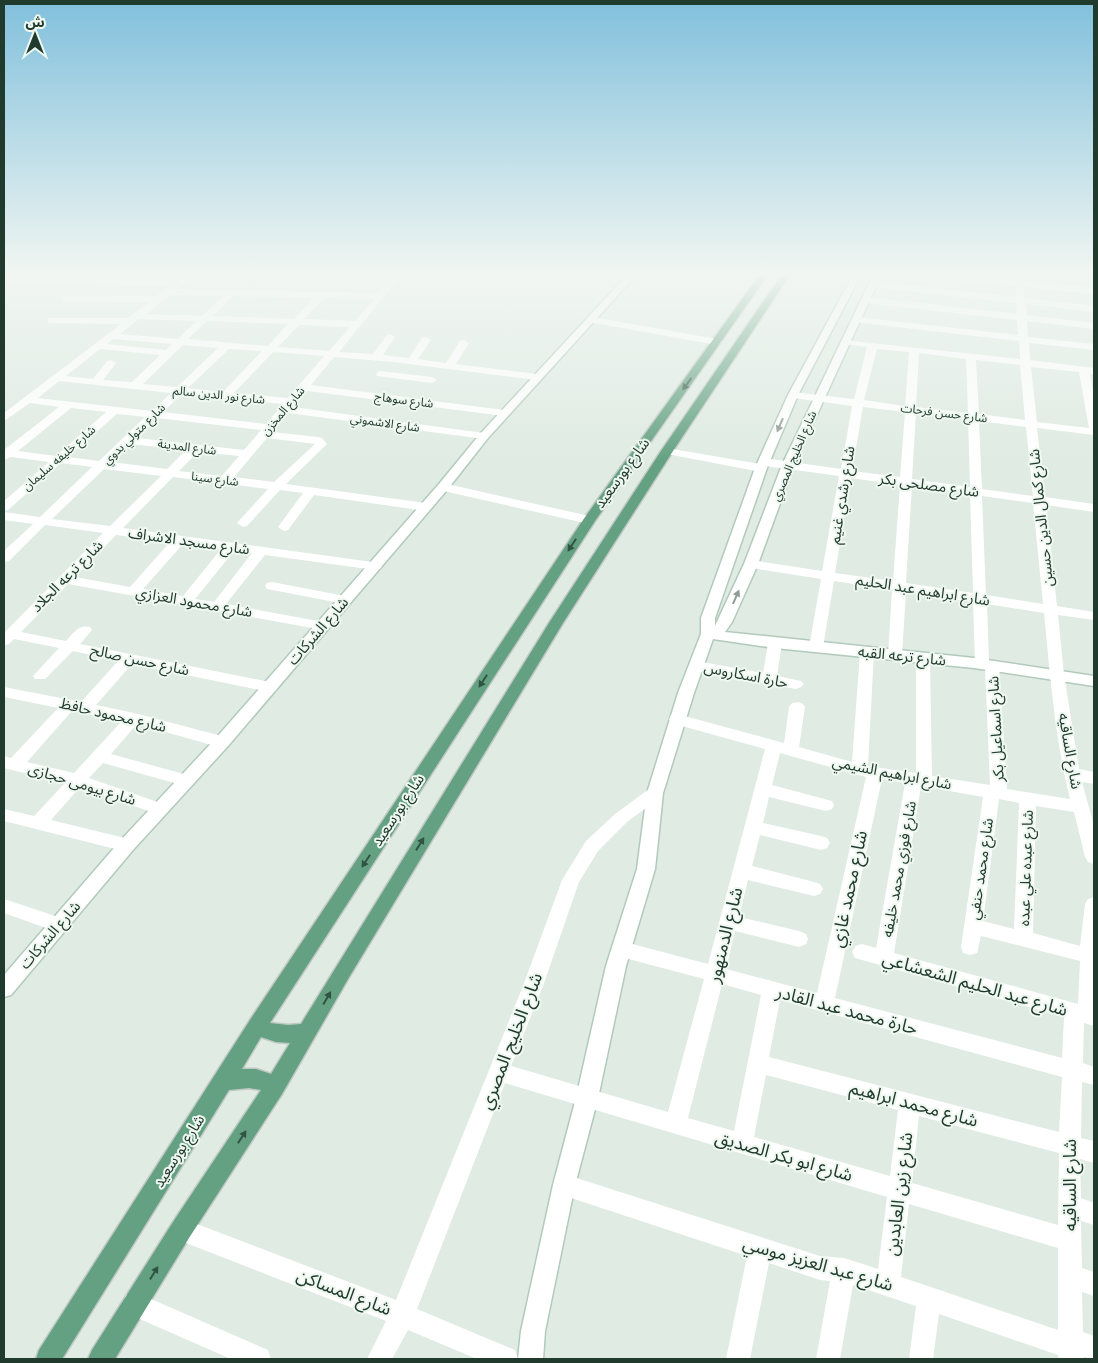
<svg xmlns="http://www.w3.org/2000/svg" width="1098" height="1363" font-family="'Fira Sans Condensed','Noto Sans Arabic',sans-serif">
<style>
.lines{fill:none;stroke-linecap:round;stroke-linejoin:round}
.secondary-casing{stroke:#b2cabc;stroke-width:3}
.primary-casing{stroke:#c1c8c4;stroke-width:3}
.street{fill:#fff;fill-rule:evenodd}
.secondary{fill:#fff;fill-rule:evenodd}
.primary{fill:#63a182;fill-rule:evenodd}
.oneway{fill:#315442}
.oneway2{fill:#909d96}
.labels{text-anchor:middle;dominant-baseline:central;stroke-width:4;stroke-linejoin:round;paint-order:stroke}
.far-street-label{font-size:12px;fill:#203b2d;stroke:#eff7f1}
.street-label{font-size:15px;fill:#203b2d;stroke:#eff7f1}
.near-street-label{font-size:18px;fill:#203b2d;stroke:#eff7f1}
</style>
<rect width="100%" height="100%" fill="#dfebe3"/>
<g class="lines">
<!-- secondary casing -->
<g class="secondary-casing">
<g id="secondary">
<path d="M629,273H638L488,438L447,490L228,746L133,850L11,995L4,997V975L121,840L216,738L439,484L480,434Z"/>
<path d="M854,273H862L798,395L767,468L715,618V626L744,564L782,465L874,273H882L794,465L758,564L732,622L725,632L974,658L1094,676V686L974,668L775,648L713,639L694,693L663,793L655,869L626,966L598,1098L575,1185L545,1331L543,1359H518L521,1331L553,1185L576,1098L606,966L637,869L647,793L678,693L701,634V618L755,468L788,395Z"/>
</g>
</g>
<!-- primary casing -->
<g class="primary-casing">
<path id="primary" d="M761,273H769L595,521L270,1023L288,1025L301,1024L549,623L661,451L783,273H791L673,451L563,623L348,979L282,1094L189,1238L115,1359H88L92,1350L173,1222L261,1090L249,1088L229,1090L62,1359H36L39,1350L250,1020L583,520ZM261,1037L276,1042L290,1043L271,1074L256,1069H242Z"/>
</g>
<!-- street -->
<g class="street">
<path d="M187,273H196L177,289L378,293L395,273H403L339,352L373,354L387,335L390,334L395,337L383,355L409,358L422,338L426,337L431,340L418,359L446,363L460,341L464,340L469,343L456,364L537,374L542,377L537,380L393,362L334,357L311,385L504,410L509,413L504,416L307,391L293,407L484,433L490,436L484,439L288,413L272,432L318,437L322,438L327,444L286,484L426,503L432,507L426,511L314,495L288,530L284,531L278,527L303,493L280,490L247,526L243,527L237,523L268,489L173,477L123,528L380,563L382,566L380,569L375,570L265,555L226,604L323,622L328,623L330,626L328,629L323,630L68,584L21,632L66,641C73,633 79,624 90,627L92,630L80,644L275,683L278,687L275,691L270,692L132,664L96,705L134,713L222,736L228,738L230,742L228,746L222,748L137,724L111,754L191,776L193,780L191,784L185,786L103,763L89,778L166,805L168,809L166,813L160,815L154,813L80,787L51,820L133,840L136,845L133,850L127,852L4,821V809L34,816L65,783L4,768V756L11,758L58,708L4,697V687L81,702L118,661L73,651L45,679H35L33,676L59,648L14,639L9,644L4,645V633L103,533L45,525L9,561L4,562V551L33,524L4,520V512L40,517L92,467L61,463L8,510L4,511V501L49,462L11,457L4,460V450L59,407L30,403L4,421V413L121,324L51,323L48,322V318H128L149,302H66L61,299L63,297L156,296L170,286L7,283L4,282V278L177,280ZM170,295L223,296L202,316L146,314ZM233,296L314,298L294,319L213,316ZM325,298L374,299L355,321L304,319ZM139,319L196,321L178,339L120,334ZM207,321L288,324L268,346L188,339ZM299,325L350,327L329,351L278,347ZM113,339L172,344L166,350L107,344ZM183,345L218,348L177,387L143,384ZM100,349L160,355L132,382L103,380L116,363L111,360L107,361L93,379L66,376ZM229,349L262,351L223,392L188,388ZM273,352L324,356L288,398L234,393ZM59,381L171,393L152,411L38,398ZM182,394L283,404L266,424L163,412ZM71,408L106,412L56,456L18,451ZM117,414L145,417L99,461L68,457ZM157,418L261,430L244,450L137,438ZM267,438L315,444L274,482L234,477ZM130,444L186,450L167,469L111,462ZM198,452L239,456L222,476L179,471ZM104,469L161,476L110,526L52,519ZM116,535L170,542L130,587L75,577ZM183,544L221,549L183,596L143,589ZM234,551L252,553L214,602L195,599ZM72,711L122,721L74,773L27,762Z"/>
<path d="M914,273H940L1015,280V273H1023L1024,281L1094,288V294L1024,287L1025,298L1094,306V312L1026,304L1027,315L1094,323V329L1027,321L1028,337L1094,344V350L1029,343L1030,360L1094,368V374H1090L1094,397V435L1037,428L1045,497L1094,504V512L1046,505L1057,606L1094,612V620L1058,615L1064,674L1079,769L1094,772V784L1082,782L1094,826V864L1088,862L1085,857L1074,812L1036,806L1033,933L1080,946L1085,904L1088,899L1094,897V1026L1084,1023L1083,1063L1094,1067V1085L1082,1082L1081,1138L1094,1141V1163L1080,1159L1081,1198L1094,1203V1225L1081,1221L1082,1268L1094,1272V1296L1082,1292L1083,1332L1094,1336V1359L1084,1357L1083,1359H1059L1058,1355L939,1314L933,1359H909L916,1306L853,1285L840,1359H816L830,1281L820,1280L769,1263L750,1359H726L747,1256L556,1193L553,1185L556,1177L564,1174L820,1256L844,1258L878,1269L887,1197L505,1083L417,1309L515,1350L518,1359H477L408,1330L392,1359H367L386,1321L173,1238L169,1230L173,1222L181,1218L396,1300L523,986L562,880L586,841L615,814L649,789L655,787L661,789L663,793L661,797L627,822L598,851L579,882L543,986L511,1066L668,1112L704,979L621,957L614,955L612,949L614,943L621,941L708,964L765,749L671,723L669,719L671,715L677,714L784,743L789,707L792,703L797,702L802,703L805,707L799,747L852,762L860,652L862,649H872L874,652L868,766L916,773V658L918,655H928L930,658L932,776L990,785L985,668L977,667L975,664L973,602L906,592L902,655L900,658H890L888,655L892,590L834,581L823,647L821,650H811L809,647L821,579L751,568L744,564L751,560L822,571L839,476L765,466L767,468L765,471L761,472L667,454L661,451L667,448L760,464L758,462L760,460L764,458L841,469L852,406L793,398L788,395L793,392L854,399L867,347L843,344V340L1020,359L1019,341L854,322V318L857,317L1018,335L1017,320L866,303L861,300L866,297L1017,314L1016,303L872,287L867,284L872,281L1016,297L1015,286L918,276ZM877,349L909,352L905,406L864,400ZM919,353L966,359L968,413L916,407ZM976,360L1020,365L1025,420L979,414ZM1031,367L1079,372L1089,428L1037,422ZM863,407L905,412L900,477L852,471ZM916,413L968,420L970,487L912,479ZM979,421L1026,427L1033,496L982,489ZM851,478L900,485L893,581L835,573ZM912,486L970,494L973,593L906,583ZM982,496L1033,503L1043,604L986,595ZM987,604L1044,613C1050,675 1055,739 1070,799L1007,789L999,665L997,662L989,661ZM780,753L866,777L817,993L726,969L735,931L799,947L806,944L808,939L806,934L799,931L739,917L748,880L814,896L820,894L823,889L820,884L814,882L752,866L760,835L821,850L827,848L830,843L827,838L821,836L763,823L769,797L826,811L832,809L834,805L832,801L772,785ZM882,779L905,783L876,948L862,944L855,946L852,952L855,958L1064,1017L1062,1058L835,998ZM921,786L983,797L961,947L963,953L970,955L977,953L981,936L1080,961L1078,1004L894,953ZM999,799L1019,803L1014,929L983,921ZM722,984L761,995L734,1131L688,1118ZM780,1000L1062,1077L1059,1132L769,1057ZM766,1075L898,1110L890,1176L754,1137ZM919,1116L1059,1153L1058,1225L912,1183ZM909,1204L1058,1248V1330L901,1277Z"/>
<path d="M592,317L717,339L722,342L717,345L589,322L587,320Z"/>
<path d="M381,371L432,377L437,380L432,383L377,376L376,374L377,372Z"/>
<path d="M443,483L589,516L595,520L589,524L439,490L437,487Z"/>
<path d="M272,582L345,596L352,600L345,604L267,589L265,586L267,583Z"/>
<path d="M775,638L780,640L782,643L777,676L801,681L804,684L801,687L796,689L696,671L691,669L689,666L691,663L696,661L763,673L768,643L770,640Z"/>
<path d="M4,899L67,920L69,925L67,930L60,933L4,913Z"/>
<path d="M135,1292L268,1350L271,1359H231L126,1313L123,1304L126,1295Z"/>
</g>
<!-- secondary -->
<use href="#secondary" class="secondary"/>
<!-- primary -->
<use href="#primary" class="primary"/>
</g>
<!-- one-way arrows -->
<defs><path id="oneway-solid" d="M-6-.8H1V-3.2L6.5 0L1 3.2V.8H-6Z" transform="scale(1.25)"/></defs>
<g class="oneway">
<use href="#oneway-solid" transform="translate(687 384) rotate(126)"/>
<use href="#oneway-solid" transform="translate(572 545) rotate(123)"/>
<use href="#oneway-solid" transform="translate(483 681) rotate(123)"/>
<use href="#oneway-solid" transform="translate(420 844) rotate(-58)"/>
<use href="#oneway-solid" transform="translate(366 861) rotate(123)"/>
<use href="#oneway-solid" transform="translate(327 998) rotate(-60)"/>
<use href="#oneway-solid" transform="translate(242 1137) rotate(-57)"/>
<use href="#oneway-solid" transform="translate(154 1273) rotate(-58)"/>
</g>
<g class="oneway2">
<use href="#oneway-solid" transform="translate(780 425) rotate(113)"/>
<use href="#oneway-solid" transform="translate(736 597) rotate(-66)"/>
</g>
<!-- sky -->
<linearGradient id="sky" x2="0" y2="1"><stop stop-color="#81c0dc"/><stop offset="0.59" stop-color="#f1f6f2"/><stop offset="1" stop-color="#f1f6f2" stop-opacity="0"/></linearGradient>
<rect width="1098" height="463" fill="url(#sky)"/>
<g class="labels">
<!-- far-street labels -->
<g class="far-street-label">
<text transform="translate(219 395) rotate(6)">شارع نور الدين سالم</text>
<text transform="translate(404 400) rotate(7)">شارع سوهاج</text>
<text transform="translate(283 411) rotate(-50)">شارع المخزن</text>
<text transform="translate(944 413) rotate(7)">شارع حسن فرحات</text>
<text transform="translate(385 423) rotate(8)">شارع الاشموني</text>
<text transform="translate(134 434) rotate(-44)">شارع متولي بدوي</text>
<text transform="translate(187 447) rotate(7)">شارع المدينة</text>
<text transform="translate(794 456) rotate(-67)">شارع الخليج المصري</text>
<text transform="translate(59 458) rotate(-41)">شارع خليفه سليمان</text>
<text transform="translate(215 479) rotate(7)">شارع سينا</text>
</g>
<!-- street labels -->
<g class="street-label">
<text transform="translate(622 473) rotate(-54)">شارع بورسعيد</text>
<text transform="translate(929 485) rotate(8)">شارع مصلحى بكر</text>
<text transform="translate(842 495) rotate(-81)">شارع رشدي غنيم</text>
<text transform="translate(1041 518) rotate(-96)">شارع كمال الدين حسين</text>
<text transform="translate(189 541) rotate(8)">شارع مسجد الاشراف</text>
<text transform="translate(67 576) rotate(-45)">شارع ترعه الجلاد</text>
<text transform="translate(923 590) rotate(9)">شارع ابراهيم عبد الحليم</text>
<text transform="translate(194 602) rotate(10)">شارع محمود العزازي</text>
<text transform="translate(318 631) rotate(-49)">شارع الشركات</text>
<text transform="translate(902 656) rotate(6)">شارع ترعه القبه</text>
<text transform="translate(140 660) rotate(12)">شارع حسن صالح</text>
<text transform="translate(746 675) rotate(11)">حارة اسكاروس</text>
<text transform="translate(113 715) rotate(13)">شارع محمود حافظ</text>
<text transform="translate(996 729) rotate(-93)">شارع اسماعيل بكر</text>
<text transform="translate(1070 751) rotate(80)">شارع الساقيه</text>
<text transform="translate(892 773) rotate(11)">شارع ابراهيم الشيمي</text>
<text transform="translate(82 784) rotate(17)">شارع بيومى حجازى</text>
<text transform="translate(398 810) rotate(-57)">شارع بورسعيد</text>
<text transform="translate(1026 868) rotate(-88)">شارع عبده علي عبده</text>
<text transform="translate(899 869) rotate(-80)">شارع فوزي محمد خليفه</text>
<text transform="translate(981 869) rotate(-82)">شارع محمد حنفي</text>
<text transform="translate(50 935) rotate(-49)">شارع الشركات</text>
<text transform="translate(179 1151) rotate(-58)">شارع بورسعيد</text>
</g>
<!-- near-street labels -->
<g class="near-street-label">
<text transform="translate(849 889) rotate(-78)">شارع محمد غازي</text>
<text transform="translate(725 935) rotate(-76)">شارع الدمنهور</text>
<text transform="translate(975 984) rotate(16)">شارع عبد الحليم الشعشاعي</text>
<text transform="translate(847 1010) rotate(15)">حارة محمد عبد القادر</text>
<text transform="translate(511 1041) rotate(-69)">شارع الخليج المصري</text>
<text transform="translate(914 1104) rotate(15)">شارع محمد ابراهيم</text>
<text transform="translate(784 1156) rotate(16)">شارع ابو بكر الصديق</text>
<text transform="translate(1070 1185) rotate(-90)">شارع الساقيه</text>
<text transform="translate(899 1194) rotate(-83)">شارع زين العابدين</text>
<text transform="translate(818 1264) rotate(16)">شارع عبد العزيز موسي</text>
<text transform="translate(344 1292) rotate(21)">شارع المساكن</text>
</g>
</g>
<!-- border -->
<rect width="1098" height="1363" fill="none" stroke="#203b2d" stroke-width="10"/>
<!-- north arrow -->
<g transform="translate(35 35)" stroke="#eff7f1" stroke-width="4" paint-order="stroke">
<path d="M0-4L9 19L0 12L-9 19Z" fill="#203b2d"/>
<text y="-8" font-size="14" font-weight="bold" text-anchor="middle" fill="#203b2d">ش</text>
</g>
</svg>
